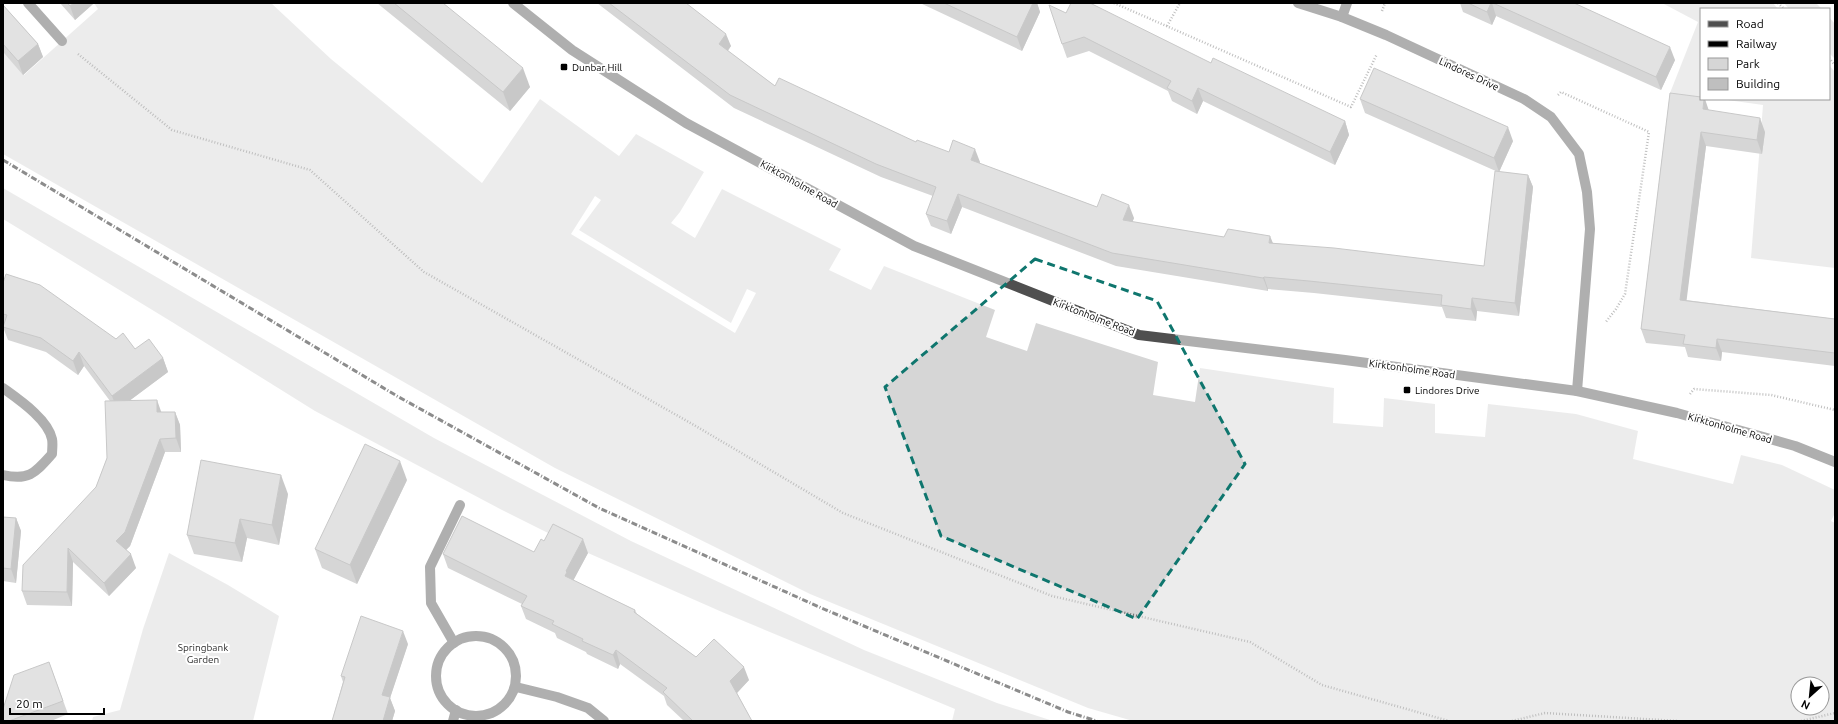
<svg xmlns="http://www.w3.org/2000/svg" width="1838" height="724" font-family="Ubuntu,sans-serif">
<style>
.green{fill:#d6d6d6;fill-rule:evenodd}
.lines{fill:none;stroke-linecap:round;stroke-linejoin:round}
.path{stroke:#717171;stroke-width:2.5;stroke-dasharray:1 2;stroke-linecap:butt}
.minor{stroke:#4f4f4f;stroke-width:10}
.rail{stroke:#000;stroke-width:3;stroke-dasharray:6 2 1 2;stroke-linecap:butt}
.wall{fill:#a4a4a4}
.shaded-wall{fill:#868686}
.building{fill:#bfbfbf;stroke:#868686}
.marked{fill:none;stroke:#0f766e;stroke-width:3;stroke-dasharray:8 5;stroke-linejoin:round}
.poi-dot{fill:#000;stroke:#fff;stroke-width:1.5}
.labels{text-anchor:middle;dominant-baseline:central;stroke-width:4;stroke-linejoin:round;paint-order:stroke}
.poi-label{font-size:10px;fill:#000;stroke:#fff;text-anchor:start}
.street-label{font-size:10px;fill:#000;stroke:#fff}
.park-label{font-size:10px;fill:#2d2d2d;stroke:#fff}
</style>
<rect width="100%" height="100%" fill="#fff"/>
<!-- green -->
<g class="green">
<path d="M94,3H271L331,59L482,183L540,99L619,156L636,134L704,172L680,212L671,223L695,238L722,189L841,249L829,270L871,290L884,266L995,310L986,337L1027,351L1036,323L1158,362L1153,395L1195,402L1200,368L1334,388L1333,423L1383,427L1384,398L1435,404V433L1485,437L1488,404L1576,414L1638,431L1633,459L1733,484L1741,455L1782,465L1835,490V513L1831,521L1835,523V721H1133L1088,708L810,594L555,468L3,154V52L24,75L98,9ZM595,196L601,200L579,230L731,323L747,289L756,293L735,333L571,234ZM1798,684H1822V708H1798Z"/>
<path d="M1662,3H1773L1778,9H1701V97L1670,93L1698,22Z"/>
<path d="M1784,3H1816L1822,9H1789Z"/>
<path d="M1829,17L1835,24V59L1829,53Z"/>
<path d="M1829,65L1835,72V268L1751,258L1763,105L1720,99H1829Z"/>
<path d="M3,188L434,438L631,541L864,650L997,703L1053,721H952L955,709L722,612L588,553L502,510L315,411L172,322L3,219Z"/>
<path d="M169,553L228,585L279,616L253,721H92L93,717L120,710L143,629Z"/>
</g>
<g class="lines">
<!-- path -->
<g class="path">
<path d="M1114,3L1351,107L1377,54"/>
<path d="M1778,3L1784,9"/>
<path d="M1382,11L1385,3"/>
<path d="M1167,26L1180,3"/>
<path d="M78,54L172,130L310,170L424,272L694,425L843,513L1052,596L1250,642L1322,685L1449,721"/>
<path d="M1829,58L1835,65"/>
<path d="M1558,95L1561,92L1649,132L1625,294L1616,309L1605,323"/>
<path d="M1690,394L1694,389L1771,395L1835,410"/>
<path d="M1512,721L1545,713L1678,721"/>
<path d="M1801,721L1835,713"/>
</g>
<!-- minor -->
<g class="minor">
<path d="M28,3L62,41"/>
<path d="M513,3L572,50L686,123L914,246L1139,335L1345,360L1577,391L1677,413L1795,446L1835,462"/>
<path d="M1298,3L1342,17L1386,35L1524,99L1551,117L1579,154L1587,192L1590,229L1577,391"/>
<path d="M1342,17L1347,3"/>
<path d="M3,388C18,399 48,419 52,439C53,444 52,450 52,454C35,473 29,481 3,475"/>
<circle cx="476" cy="676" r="40"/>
<path d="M454,643L431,603L430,567L460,505"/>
<path d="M516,687L557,697L588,708L604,721"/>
<path d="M453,721L456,710"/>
</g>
<!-- rail -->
<path class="rail" d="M3,160L397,396L599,508L826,610L1068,712L1097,721"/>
</g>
<!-- wall -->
<g class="wall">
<path d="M60,3H93V4L75,20Z"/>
<path d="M377,3H443L530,87L510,111Z"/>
<path d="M597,3H686L731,46L728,51L775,86L916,142L980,162L979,163L1097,207L1134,218L1132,222L1224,237L1273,243L1484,266L1498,172L1365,113L1360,99L1513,141L1499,172L1528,175L1533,187L1519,316L1477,311L1476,321L1446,318L1442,307L1314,293L1268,289V291L1116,266L962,207L951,234L931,226L926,214L933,196L881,177L734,108Z"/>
<path d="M920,3H1037L1040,12L1022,51Z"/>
<path d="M1460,3H1574L1675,60L1661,90L1496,16L1492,25L1463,12Z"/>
<path d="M3,5L38,44L43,57L23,75L3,52Z"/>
<path d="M1066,13L1211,63L1345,121L1349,135L1335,165L1203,101L1197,114L1172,101L1168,91L1089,51L1067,58L1062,44Z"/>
<path d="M1670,93L1709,110L1765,132L1762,154L1706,146L1686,300L1835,319V366L1722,352L1721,361L1688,357L1685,347L1646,343L1641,329Z"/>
<path d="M3,283L116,339L135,349L163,358L168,372L129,401L161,412H175L180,425L181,452H165L130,546L126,550L136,568L109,596L73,562L72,606L27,605L22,591L96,487L107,458L110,401L84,366L78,375L46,352L8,340L3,327L4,326H3Z"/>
<path d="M407,480L357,584L322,568L315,549Z"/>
<path d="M288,494L279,545L247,538L242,562L194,554L187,535Z"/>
<path d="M3,517L16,518L21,531L16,583L3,581Z"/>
<path d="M544,541L588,553L573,580L635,610L637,614L696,657L749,680L737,693L752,721H684L667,705L664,696L620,664L618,669L587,654L586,652L557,638L555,633L526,619L521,606L522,604L448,568L443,554L534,552Z"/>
<path d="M408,644L390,698L395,711L392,721H332L343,682L341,676Z"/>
<path d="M49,662L68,714L51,721H3Z"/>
</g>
<!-- shaded-wall -->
<g class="shaded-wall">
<path d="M74,3H93V4L75,20L70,6Z"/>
<path d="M1033,3H1037L1040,12L1022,51L1017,37Z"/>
<path d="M1491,3H1492L1496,16L1492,25L1487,12Z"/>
<path d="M726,34L731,46L723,56L719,44Z"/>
<path d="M38,44L43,57L23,75L18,61Z"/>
<path d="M1670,47L1675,60L1661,90L1656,77Z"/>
<path d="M523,68L530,87L510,111L503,92Z"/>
<path d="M1198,88L1203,101L1197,114L1192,101Z"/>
<path d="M1704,99H1705L1709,111L1703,109Z"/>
<path d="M1760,118L1765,132L1762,154L1757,140Z"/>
<path d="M1345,121L1349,135L1335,165L1330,152Z"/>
<path d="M1508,127L1513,141L1499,172L1494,158Z"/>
<path d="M1701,132L1706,146L1685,313L1680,300Z"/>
<path d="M975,149L980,162L976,172L971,160Z"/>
<path d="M1528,175L1533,187L1519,316L1515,303Z"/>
<path d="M958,194L962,207L951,234L947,221Z"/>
<path d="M1129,205L1134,218L1128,233L1123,220Z"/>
<path d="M1270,236L1275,248L1269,243Z"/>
<path d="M1264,277L1268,289V291L1263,278Z"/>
<path d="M1472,298L1477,311L1476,321L1471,309Z"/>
<path d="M1717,339L1722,352L1721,361L1716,348Z"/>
<path d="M79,352L84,366L78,375L73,361Z"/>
<path d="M163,358L168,372L117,410L112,396Z"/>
<path d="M157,400L162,414L157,412Z"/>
<path d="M175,412L180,425L181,452L176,438Z"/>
<path d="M160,439L165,452L130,546L121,555L116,541Z"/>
<path d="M400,461L407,480L357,584L350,565Z"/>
<path d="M281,475L288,494L279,545L272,525Z"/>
<path d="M16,518L21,531L16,583L11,569Z"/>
<path d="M240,519L247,538L242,562L235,543Z"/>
<path d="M583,539L588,553L572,583L565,576L566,571Z"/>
<path d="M68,548L73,562L72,606L67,592Z"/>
<path d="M131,554L136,568L109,596L104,583Z"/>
<path d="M403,631L408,644L390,698L395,711L392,721H383L382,695Z"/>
<path d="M616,650L620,664L618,669L613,655Z"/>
<path d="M744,667L749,680L735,695L730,681Z"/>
</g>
<!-- building -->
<g class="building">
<path d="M67,3H74L70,6Z"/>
<path d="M394,3H443L523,68L503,92Z"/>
<path d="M609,3H686L726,34L719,44L775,86L779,78L916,142L917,140L949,152L953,140L975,149L971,160L1097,207L1102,194L1129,205L1123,220L1224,237L1228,229L1270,236L1269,243L1334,248L1484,266L1495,171L1528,175L1515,303L1472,298L1471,309L1441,305L1442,295L1309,281L1264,277L1263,278L1112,253L958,194L947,221L926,214L936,187L876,164L730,95Z"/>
<path d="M944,3H1033L1017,37Z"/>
<path d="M1071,3H1090L1211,63L1213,58L1345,121L1330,152L1198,88L1192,101L1167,88L1171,81L1084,37L1062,44L1049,5L1066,13Z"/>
<path d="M1468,3H1491L1487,12Z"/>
<path d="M1493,3H1574L1670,47L1656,77Z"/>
<path d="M3,5L38,44L18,61L3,44Z"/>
<path d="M1374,68L1508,127L1494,158L1360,99Z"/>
<path d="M1670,93L1701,97V99H1704L1703,109L1760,118L1757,140L1701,132L1680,300L1835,319V353L1717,339L1716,348L1683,344L1685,335L1641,329Z"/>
<path d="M6,274L40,285L116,339L123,333L135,349L149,339L163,358L112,396L79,352L73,361L41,338L3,327L7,315L3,314V283Z"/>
<path d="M157,400V412H175L176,438L160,439L125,532L116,541L131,554L104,583L68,548L67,592L22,591L23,565L96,487L107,458L105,401Z"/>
<path d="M365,444L400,461L350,565L315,549Z"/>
<path d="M201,460L281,475L272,525L240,519L235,543L187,535Z"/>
<path d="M462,516L534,552L541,539L544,541L553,524L583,539L566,571L567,572L565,576L635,610L634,612L696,657L714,639L744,667L730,681L752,721H693L663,692L667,688L616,650L613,655L582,641L583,639L552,624L554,621L521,606L527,596L443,554Z"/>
<path d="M3,517L16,518L11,569L3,568Z"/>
<path d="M361,616L403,631L382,695L390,697L383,721H332L345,677L341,676Z"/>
<path d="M49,662L63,701L9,721H3V709L14,675Z"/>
</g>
<!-- marked area -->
<path d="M0 0H1838V724H0ZM1035,259L1157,301L1245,464L1137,619L941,536L885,387Z" fill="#fff" fill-opacity=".55" fill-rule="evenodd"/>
<path class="marked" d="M1035,259L1157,301L1245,464L1137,619L941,536L885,387Z"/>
<!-- markers -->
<g class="poi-dot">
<rect x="560" y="63" width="8" height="8" rx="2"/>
<rect x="1403" y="386" width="8" height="8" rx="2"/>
</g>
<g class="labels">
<!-- poi labels -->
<g class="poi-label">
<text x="572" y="67">Dunbar Hill</text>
<text x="1415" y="390">Lindores Drive</text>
</g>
<!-- street labels -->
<g class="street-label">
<text transform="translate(1469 74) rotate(25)">Lindores Drive</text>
<text transform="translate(799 184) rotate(29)">Kirktonholme Road</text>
<text transform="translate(1094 317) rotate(21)">Kirktonholme Road</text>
<text transform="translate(1412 369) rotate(8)">Kirktonholme Road</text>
<text transform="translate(1730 428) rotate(16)">Kirktonholme Road</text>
</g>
<!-- park labels -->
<g class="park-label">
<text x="203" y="647">Springbank<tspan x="203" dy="12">Garden</tspan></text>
</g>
</g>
<!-- border -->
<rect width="1838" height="724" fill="none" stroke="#000000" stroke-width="8"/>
<!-- legend -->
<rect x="1700" y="8" width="130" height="92" fill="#ffffff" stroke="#999999"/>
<rect x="1708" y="21" width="20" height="6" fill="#4f4f4f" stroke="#999999"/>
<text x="1736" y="28" font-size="12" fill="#000000">Road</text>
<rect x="1708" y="41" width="20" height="6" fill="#000000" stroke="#999999"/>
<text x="1736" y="48" font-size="12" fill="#000000">Railway</text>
<rect x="1708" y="58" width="20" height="12" fill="#d6d6d6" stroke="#999999"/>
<text x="1736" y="68" font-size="12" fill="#000000">Park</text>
<rect x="1708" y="78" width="20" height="12" fill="#bfbfbf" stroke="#999999"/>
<text x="1736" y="88" font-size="12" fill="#000000">Building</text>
<!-- north arrow -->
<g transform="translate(1810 696) rotate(207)"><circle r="19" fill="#ffffff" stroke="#999999"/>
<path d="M0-3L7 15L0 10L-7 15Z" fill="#000000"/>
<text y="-6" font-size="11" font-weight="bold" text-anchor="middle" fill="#000000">N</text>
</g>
<!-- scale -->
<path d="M10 708v6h94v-6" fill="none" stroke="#000000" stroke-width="2"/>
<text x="16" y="708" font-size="12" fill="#000000" stroke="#ffffff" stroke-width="3" paint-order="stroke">20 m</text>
</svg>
